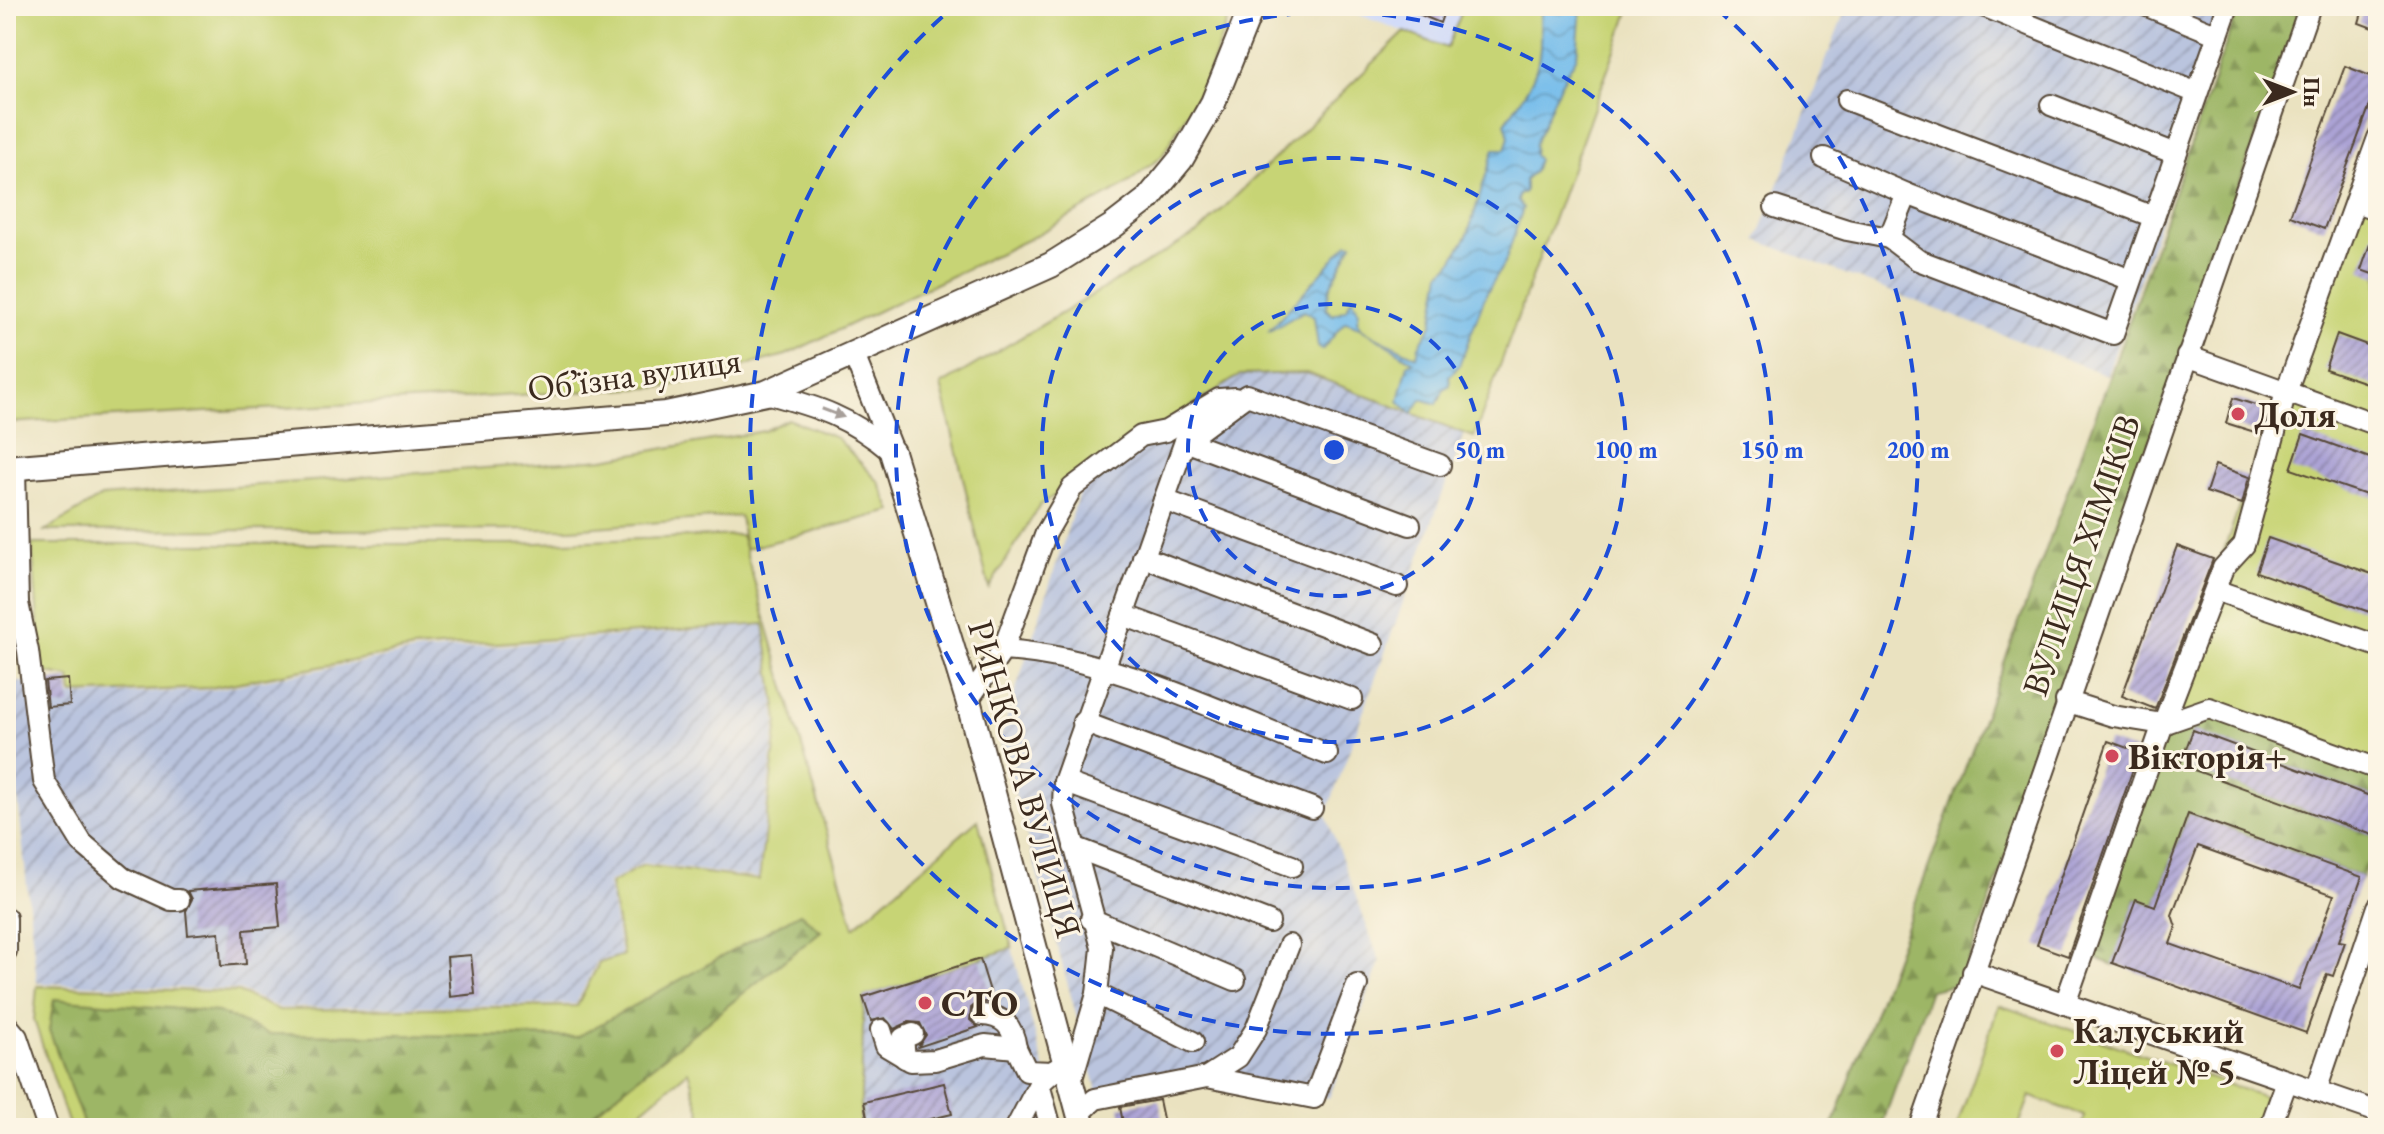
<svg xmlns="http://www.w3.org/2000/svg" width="2384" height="1134" font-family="'EB Garamond',serif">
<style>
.built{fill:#d0daf9}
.industrial{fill:url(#industrial-furrows)}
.green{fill:#c7d475;stroke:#817f4a;stroke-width:2}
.forest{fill:url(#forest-firs);stroke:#6c7042;stroke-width:2}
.water{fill:url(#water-waves);stroke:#577384;stroke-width:2}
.building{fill:url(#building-hatch);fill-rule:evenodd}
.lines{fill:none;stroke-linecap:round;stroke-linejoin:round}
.minor-casing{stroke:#554636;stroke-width:24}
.major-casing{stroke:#554636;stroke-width:28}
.minor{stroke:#fff;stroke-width:20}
.major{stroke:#fff;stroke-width:24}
.oneway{fill:#a79f9a}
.ring{fill:none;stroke:#1d4ed8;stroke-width:4;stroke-dasharray:14 10}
.poi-dot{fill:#d1495b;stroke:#fcf5e5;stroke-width:3}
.labels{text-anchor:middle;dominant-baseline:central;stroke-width:6;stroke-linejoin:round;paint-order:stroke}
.street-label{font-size:36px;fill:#3b2a1e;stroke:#fcf5e5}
.poi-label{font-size:36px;font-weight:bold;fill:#3b2a1e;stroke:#fcf5e5;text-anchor:start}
.centre{fill:#1d4ed8;stroke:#fcf5e5;stroke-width:4}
.ring-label{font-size:24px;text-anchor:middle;font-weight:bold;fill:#1d4ed8;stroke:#fcf5e5;stroke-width:6;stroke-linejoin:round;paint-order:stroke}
</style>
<defs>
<pattern id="industrial-furrows" width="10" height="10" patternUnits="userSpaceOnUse" patternTransform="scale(2)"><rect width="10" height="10" fill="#bac4de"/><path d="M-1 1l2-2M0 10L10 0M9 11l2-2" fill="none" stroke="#989fb3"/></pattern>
<pattern id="forest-firs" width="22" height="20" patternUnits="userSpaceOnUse" patternTransform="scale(2)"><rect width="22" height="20" fill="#9db666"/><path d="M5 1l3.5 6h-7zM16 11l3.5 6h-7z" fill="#819453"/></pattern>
<pattern id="water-waves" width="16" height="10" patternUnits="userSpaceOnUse" patternTransform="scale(2)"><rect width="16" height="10" fill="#73bceb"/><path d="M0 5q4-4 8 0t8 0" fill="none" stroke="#6099be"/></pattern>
<pattern id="building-hatch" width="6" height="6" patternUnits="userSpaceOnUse" patternTransform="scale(2)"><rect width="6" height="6" fill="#aca3d5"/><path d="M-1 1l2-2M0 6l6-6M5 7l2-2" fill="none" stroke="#8d85ac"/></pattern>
</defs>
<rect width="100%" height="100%" fill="#fcf5e5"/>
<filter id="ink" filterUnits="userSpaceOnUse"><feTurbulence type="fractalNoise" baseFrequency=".0125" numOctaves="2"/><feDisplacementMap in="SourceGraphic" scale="16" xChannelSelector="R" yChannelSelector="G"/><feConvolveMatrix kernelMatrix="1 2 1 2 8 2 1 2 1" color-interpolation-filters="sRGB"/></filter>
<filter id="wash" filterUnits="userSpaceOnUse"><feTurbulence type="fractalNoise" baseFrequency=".006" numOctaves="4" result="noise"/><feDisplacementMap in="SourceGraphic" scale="32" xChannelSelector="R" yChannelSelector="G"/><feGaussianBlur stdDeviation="1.8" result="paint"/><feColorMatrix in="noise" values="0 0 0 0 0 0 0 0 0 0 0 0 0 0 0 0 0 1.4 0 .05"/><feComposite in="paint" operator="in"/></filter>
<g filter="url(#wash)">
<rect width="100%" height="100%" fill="#eae2c0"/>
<!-- built -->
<path class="built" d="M1336,6H1464L1447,48Z"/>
<!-- industrial -->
<g class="industrial">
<path d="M1847,6H2234L2107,375L1757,240Z"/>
<path d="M1307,373L1464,434L1326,815L1380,962L1329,1098L1258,1080L1100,1101L1000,739L1083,481L1240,375Z"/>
<path d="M764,625L776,721L758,878L643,863L608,883L621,955L597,962L576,1004L280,1008L239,990L37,983L6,683L68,679L70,696L211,690L414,652Z"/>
<path d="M1012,948L1060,1128H861L863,997Z"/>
</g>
<!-- green -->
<g class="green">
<path d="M6,6H1233L1204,84L1162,156L1124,186L1029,239L786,355L664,387L6,423Z"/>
<path d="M1464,6H1631L1474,437L1307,373L1240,375L1040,505L989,588L941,385L1200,231L1405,32L1447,48Z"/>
<path d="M2378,111V769L2163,724Z"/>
<path d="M788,419L837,438L879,482L892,511L745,549L854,927L978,820L1012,948L864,997L860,1128H705L688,1071L621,1128H70L34,1020L37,986L238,992L279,1010L577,1006L599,963L623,955L610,884L643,865L759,880L778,721L764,624L414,649L210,688L72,694L70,677L42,672L32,544H513L741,535L745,548L740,516L570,529L45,531L101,497L604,459L764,431Z"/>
<path d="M1999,1005L2265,1097L2254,1128H2081L2084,1116L2030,1096L2018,1128H1956Z"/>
</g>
<!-- forest -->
<g class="forest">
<path d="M2239,6H2301L1961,984L1930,990L1881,1128H1832L2109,379Z"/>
<path d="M2209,708L2378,769V799L2193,731L2180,764L2378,837L2362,877L2188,814L2155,906L2136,899L2114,965L2083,954L2163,724Z"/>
<path d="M800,913L821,931L575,1128H85L49,1030L54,999L218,1012L268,1034L577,1037Z"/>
</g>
<!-- water -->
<path class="water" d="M1542,6H1581L1577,56L1560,85L1535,144L1534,155L1538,159L1534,172L1525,180V192L1519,195L1518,201L1523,208L1506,260L1486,294L1459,366L1449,376L1450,386L1444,389L1437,404L1421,399L1412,414L1399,401L1408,364L1414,362C1395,351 1364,326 1345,322L1322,350L1318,347L1314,317L1304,311L1268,332L1348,243L1352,244L1329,289L1326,309L1333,315L1347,309L1352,297L1359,312L1357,321L1364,331L1417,357L1419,346L1432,325L1441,273L1451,263L1468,234L1494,149H1505L1509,137L1505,123C1519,102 1536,81 1539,56C1542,39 1538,24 1542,6Z"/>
<g id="blocks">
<!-- building -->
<g class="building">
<path d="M1399,6H1446L1440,23Z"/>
<path d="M2364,6H2378V30L2359,23Z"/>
<path d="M2345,66L2378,79V83L2324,229L2290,216Z"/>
<path d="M2376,227L2378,228V276L2361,270Z"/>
<path d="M2337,334L2378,349V387L2325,369Z"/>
<path d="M2233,398L2268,409L2261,434L2226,423Z"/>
<path d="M2303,434L2378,461V499L2291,469Z"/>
<path d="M2215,465L2249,477L2242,504L2206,492Z"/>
<path d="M2268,538L2378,576V615L2256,572Z"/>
<path d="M2177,546L2213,559L2155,709L2122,696Z"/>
<path d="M68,679L70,705L48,707L45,681Z"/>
<path d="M2193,730L2378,799V837L2180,765Z"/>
<path d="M2108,741L2139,752L2068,956L2037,945Z"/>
<path d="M2188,814L2362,877L2339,941L2345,942L2333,976L2327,974L2306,1033L2112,963L2136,899L2155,906ZM2198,846L2334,895L2299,990L2170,944L2176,927L2172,915Z"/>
<path d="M276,884L280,927L244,930L246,964L221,966L219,932L188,935L186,911L192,899L188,891Z"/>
<path d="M471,955L475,994L450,997L447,957Z"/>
<path d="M980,959L993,1001L977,1003L971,1008L970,1020L978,1027L918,1047L926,1035L920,1023L909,1022L894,1029L885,1018L871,1021L863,997Z"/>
<path d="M944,1083L952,1114L893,1128H869L864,1102Z"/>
<path d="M1159,1100L1165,1128H1124L1120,1107Z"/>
</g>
</g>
</g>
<g filter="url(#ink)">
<use href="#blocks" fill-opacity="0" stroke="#554636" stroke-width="2"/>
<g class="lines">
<!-- minor casing -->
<g class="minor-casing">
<g id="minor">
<path d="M1983,6L2197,93"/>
<path d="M2147,6L2218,35"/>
<path d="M1847,100L2154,217"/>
<path d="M2051,105L2176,154"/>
<path d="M1824,158L1907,194L1889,238L1918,260L2113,334L2228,6"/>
<path d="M1907,194L2131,280"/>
<path d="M2356,202L2378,210"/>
<path d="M1775,207L1847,230L1889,238"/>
<path d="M854,355L891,448"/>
<path d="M2187,356L2378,425"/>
<path d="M766,393C818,407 850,417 892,452"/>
<path d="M1185,441L1410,525"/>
<path d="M1164,500L1397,586"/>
<path d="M1143,557L1373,644"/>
<path d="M2215,590L2378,646"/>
<path d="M18,603L28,651L44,781L82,843L123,878L171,900H179"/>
<path d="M1123,615L1352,699"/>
<path d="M6,635L18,603L15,468"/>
<path d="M1003,650L1046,533L1072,488L1141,436L1166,431L1219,399L1235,398"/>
<path d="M968,700L1003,650C1110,656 1227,715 1327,754"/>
<path d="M2066,701L2113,716L2163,724L2209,708L2378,769"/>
<path d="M1083,722L1312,808"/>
<path d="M1064,782L1292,866"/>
<path d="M1074,847L1269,922"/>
<path d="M6,918V951"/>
<path d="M1091,919L1235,980"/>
<path d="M1973,972L2378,1112"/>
<path d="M1097,994L1193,1042"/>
<path d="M2065,1004L2163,724L2223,568L2244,545L2286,392L2378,138"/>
<path d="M982,1015C1004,1016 1013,1026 1016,1048"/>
<path d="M6,1024L17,1037L48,1128"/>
<path d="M881,1030L886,1046L911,1061L935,1060L985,1045L1016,1048L1027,1071L1053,1072"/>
<path d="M905,1058L903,1038L913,1034"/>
<path d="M1207,1077L1314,1098L1357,985"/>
<path d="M1071,1082L1097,994L1102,948L1063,804L1064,782L1185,441L1247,395L1440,465"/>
<path d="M1039,1084L1051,1128"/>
<path d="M2316,1091L2378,907"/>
<path d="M1079,1114L1095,1099L1207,1077L1238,1057L1256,1029L1289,945"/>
<path d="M1016,1128L1039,1084L1056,1069"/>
<path d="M1920,1128L2310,6"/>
<path d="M2270,1128L2287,1081"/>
</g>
</g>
<!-- major casing -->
<g class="major-casing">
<g id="major">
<path d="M892,452L968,700L1083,1128"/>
<path d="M6,468L666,414L766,393L1051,265L1113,226L1148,199L1181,159L1213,103L1252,6"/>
</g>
</g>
<!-- minor -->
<use href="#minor" class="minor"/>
<!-- major -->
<use href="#major" class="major"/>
</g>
<!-- one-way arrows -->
<defs><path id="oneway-solid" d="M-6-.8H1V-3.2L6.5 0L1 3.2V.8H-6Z" transform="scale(2)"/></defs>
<use class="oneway" href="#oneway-solid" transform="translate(833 413) rotate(21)"/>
</g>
<!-- distance rings -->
<g class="ring">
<circle cx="1334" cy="450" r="146"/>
<circle cx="1334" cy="450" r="292"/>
<circle cx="1334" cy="450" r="438"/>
<path d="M1717 9A584 584 0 1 1 951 9"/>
</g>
<!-- markers -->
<g class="poi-dot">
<circle cx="2238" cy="414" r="8"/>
<circle cx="2112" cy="756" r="8"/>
<circle cx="925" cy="1003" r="8"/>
<circle cx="2057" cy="1051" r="8"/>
</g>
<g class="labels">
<!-- street labels -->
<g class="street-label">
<text transform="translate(634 374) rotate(-8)">Обʼїзна вулиця</text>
<text transform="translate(2081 555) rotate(-71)">ВУЛИЦЯ ХІМІКІВ</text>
<text transform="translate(1025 779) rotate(74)">РИНКОВА ВУЛИЦЯ</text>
</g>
<!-- poi labels -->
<g class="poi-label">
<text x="2254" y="414">Доля</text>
<text x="2128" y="756">Вікторія+</text>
<text x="941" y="1003">СТО</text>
<text x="2073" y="1030">Калуський<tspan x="2073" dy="41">Ліцей № 5</tspan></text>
</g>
</g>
<circle cx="1334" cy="450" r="12" class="centre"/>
<g class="ring-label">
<text x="1480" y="458">50 m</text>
<text x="1626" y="458">100 m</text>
<text x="1772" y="458">150 m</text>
<text x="1918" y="458">200 m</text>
</g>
<!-- margin -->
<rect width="2384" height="1134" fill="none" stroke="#fcf5e5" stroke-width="32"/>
<!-- north arrow -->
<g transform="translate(2292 92) rotate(90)" stroke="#fcf5e5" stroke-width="6" paint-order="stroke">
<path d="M0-6L14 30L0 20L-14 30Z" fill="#3b2a1e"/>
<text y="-12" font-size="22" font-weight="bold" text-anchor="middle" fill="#3b2a1e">Пн</text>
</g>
</svg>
